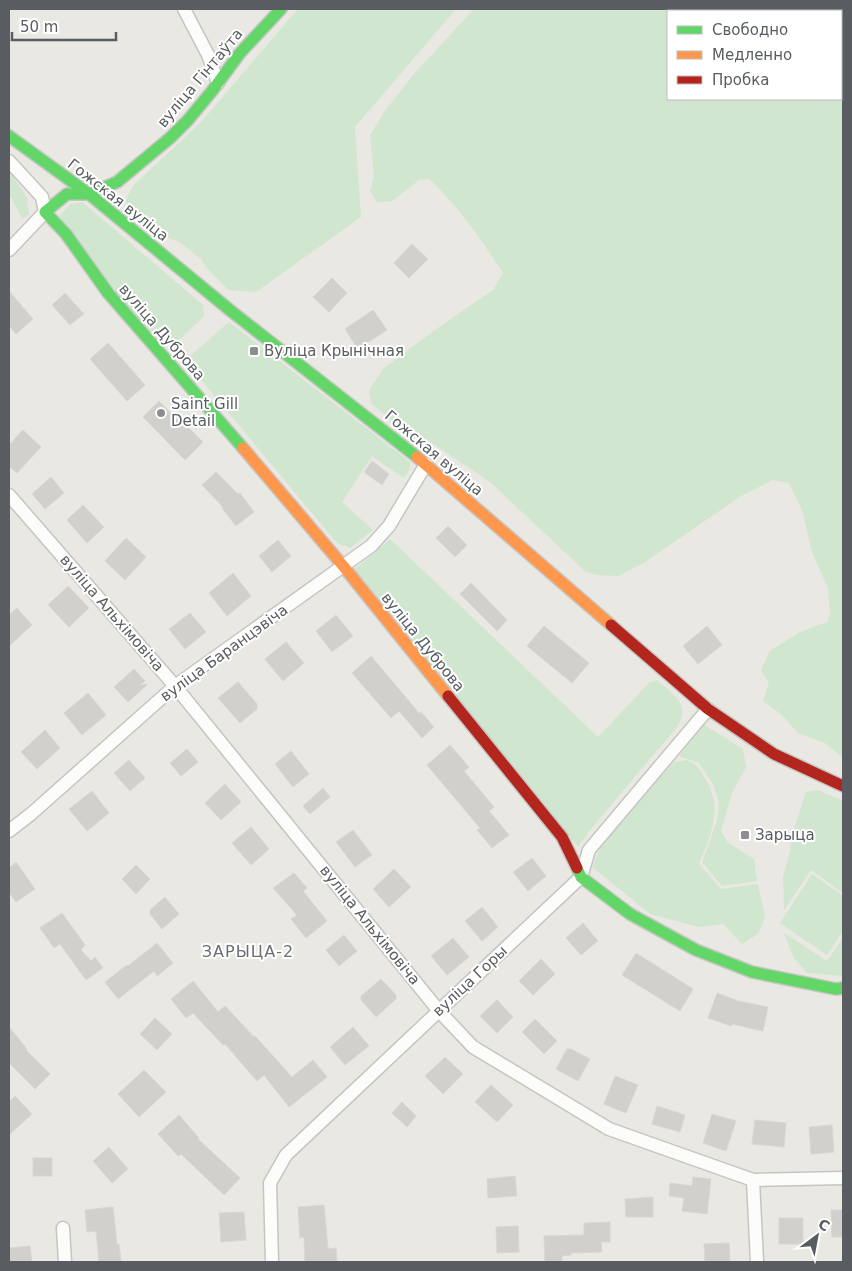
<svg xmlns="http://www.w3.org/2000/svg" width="852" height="1271" font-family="'DejaVu Sans',sans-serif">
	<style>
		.green { fill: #d0e6ce; fill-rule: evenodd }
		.building { fill: #d1d0cd; stroke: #d8d7d2 }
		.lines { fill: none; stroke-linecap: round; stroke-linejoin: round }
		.street-casing { stroke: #c5c5c4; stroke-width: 15 }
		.fast-casing { stroke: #c6c6c5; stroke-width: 14 }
		.slow-casing { stroke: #c6c6c5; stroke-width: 14 }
		.jam-casing { stroke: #c6c6c5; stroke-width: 14 }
		.street { stroke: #fcfcfb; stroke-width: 12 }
		.fast { stroke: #63d668; stroke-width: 11 }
		.slow { stroke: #ff974d; stroke-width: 11 }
		.jam { stroke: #b3261e; stroke-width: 11 }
		.poi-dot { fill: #8b8e8e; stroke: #fff; stroke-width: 2 }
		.labels { text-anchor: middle; stroke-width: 4; stroke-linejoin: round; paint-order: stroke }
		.street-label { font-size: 15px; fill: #595d61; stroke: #fff }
		.poi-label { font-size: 15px; fill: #595d61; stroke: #fff; text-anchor: start }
		.neighbourhood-label { font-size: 16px; letter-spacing: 1px; fill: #6a6f73; stroke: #fff }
	</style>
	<rect width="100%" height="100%" fill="#e9e8e3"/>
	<g class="green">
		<polygon points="298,9 456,9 355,127 361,217 256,292 228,290 206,267 201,259 179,242 154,232 125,201 134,185 202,121"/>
		<path d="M474 9H843V756H841L825 743 798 733 781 714 763 701 769 683 761 670 770 651 800 632 827 622 830 614 828 588 812 552 802 510 789 483 773 480 741 496 645 562 618 576 597 575 586 572 490 482 412 430 391 420 371 403 369 390 384 368 432 332 493 290 503 273C482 240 458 206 429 179L419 180 392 201 377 202 370 191 374 176 370 136 384 112 414 74ZM668 11H841V99H668Z"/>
		<polygon points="9,170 27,198 29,215 22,219 12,199 9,195"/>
		<polygon points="82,202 203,305 204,316 176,343 162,342 120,298 59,216 71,204"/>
		<polygon points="229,322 410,462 410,470 403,478 372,456 342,502 373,530 350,548 337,543 187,363 188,358"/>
		<path d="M390 539 598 737 650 682 657 680C674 695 691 704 677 727L590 830 578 847 554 816 354 570Z"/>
		<polygon points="704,725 743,749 746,767 732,793 721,831 728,843 754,859 757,881 722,886 702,862 717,821 719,803 713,784 699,763 679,756"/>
		<path d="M687 760C698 765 699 768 705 778 724 810 711 833 699 864L721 889 758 884 765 917 758 934 742 944 723 924 699 927 650 914 592 867 604 840 674 762Z"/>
		<polygon points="818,790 843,801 843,893 811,870 784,910 783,877 790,851 793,832 806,792"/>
		<polygon points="812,874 843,896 843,931 827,955 780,923"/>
		<polygon points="784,933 827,961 843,938 843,976 807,973 794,958"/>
	</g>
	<g class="building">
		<polygon points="412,244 428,259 409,278 394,263"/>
		<polygon points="332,278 347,293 329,312 313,297"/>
		<polygon points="9,291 33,319 16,334 9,326"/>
		<polygon points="65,293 84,314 70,325 52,305"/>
		<polygon points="373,310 387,330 358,349 345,329"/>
		<polygon points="108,343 145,385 127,401 90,359"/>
		<polygon points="159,401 186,429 188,427 203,442 185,460 143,417"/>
		<polygon points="23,430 41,447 17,473 9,466 9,445"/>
		<polygon points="372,461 389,474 382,485 364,472"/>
		<polygon points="216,472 238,494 240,493 254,512 236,526 222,508 223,507 202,485"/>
		<polygon points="51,477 64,493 45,509 32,494"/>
		<polygon points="83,505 104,527 87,543 67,520"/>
		<polygon points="448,526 467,545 455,557 436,538"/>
		<polygon points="126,538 146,557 125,580 105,561"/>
		<polygon points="278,540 291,556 272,572 259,556"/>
		<polygon points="233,573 251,596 227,616 209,593"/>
		<polygon points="471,583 507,620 497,631 460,594"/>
		<polygon points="68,586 89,608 69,627 48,605"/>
		<polygon points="17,608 32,625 9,646 9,615"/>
		<polygon points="190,613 206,632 185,649 169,629"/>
		<polygon points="336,615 353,636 333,651 332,650 332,652 316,631"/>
		<polygon points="544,626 589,663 572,683 527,646"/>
		<polygon points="707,626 722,645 698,664 683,646"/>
		<polygon points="286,642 304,663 283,681 265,659"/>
		<polygon points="371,656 419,713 421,712 434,727 422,738 399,711 391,718 352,673"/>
		<polygon points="134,669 145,681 140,685 148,684 128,702 114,687"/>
		<polygon points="238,682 257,704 257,709 240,723 218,698"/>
		<polygon points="88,693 106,715 82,735 64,713"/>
		<polygon points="45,730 60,748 37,769 21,752"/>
		<polygon points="450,745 469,767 464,771 494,807 489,811 509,835 492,848 477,830 480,828 427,765"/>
		<polygon points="187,749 198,762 181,776 170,763"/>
		<polygon points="291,751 309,774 293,787 275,764"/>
		<polygon points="129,760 145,778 130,791 114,773"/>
		<polygon points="225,784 241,802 221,820 205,803"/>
		<polygon points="323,788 330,797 310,814 303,806"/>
		<polygon points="92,791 109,813 87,831 69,809"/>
		<polygon points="251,827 269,849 251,865 232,843"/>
		<polygon points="353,830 372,855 355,867 336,842"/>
		<polygon points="532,858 546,876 528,891 513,872"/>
		<polygon points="16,862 35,889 16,902 9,892 9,868"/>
		<polygon points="136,865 150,879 136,894 122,879"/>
		<polygon points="394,869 411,887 389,907 373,889"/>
		<polygon points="294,873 307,888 303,891 327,921 306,938 291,919 297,915 273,888"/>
		<polygon points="165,897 179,914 162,929 150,914 150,910"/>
		<polygon points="482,907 498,927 482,941 465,921"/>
		<polygon points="62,913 85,945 81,950 91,961 95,957 103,968 86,980 60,944 54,948 40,928"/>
		<polygon points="583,923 598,941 581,955 566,938"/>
		<polygon points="344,935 357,951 339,966 326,950"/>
		<polygon points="453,938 469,957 447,975 431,956"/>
		<polygon points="157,943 173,963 157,976 154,971 118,999 105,982 127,965 128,966"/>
		<polygon points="636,953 693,989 680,1011 622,975"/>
		<polygon points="541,959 555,974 533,995 519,981"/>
		<polygon points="381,979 396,995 396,999 376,1017 361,1000 361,996"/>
		<polygon points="193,981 218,1012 225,1006 254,1037 255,1036 292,1077 313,1060 327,1077 289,1107 264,1075 257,1081 225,1044 223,1045 193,1013 186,1018 171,999"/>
		<polygon points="717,993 738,1001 768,1007 763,1031 732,1024 731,1026 708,1018"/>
		<polygon points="497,1000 513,1017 497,1033 480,1016"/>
		<polygon points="155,1018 172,1034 157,1050 140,1034"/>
		<polygon points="535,1019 557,1041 544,1054 522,1032"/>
		<polygon points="9,1027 27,1049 26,1050 50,1074 35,1089 9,1063"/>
		<polygon points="353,1027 369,1046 345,1065 330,1047"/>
		<polygon points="567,1049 571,1049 590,1059 578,1081 556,1069"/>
		<polygon points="445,1057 463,1074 443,1094 425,1076"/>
		<polygon points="144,1070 166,1092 139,1117 118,1094"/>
		<polygon points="615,1076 638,1085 626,1113 604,1104"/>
		<polygon points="491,1085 513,1105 497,1122 475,1102"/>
		<polygon points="15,1096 32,1114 9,1135 9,1102"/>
		<polygon points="402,1102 416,1116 407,1127 392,1113"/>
		<polygon points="657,1106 685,1115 680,1132 652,1124"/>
		<polygon points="712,1114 736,1121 726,1151 703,1143"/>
		<polygon points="179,1115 199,1138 198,1139 240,1178 224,1195 181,1154 178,1156 158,1134"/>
		<polygon points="755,1120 786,1123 784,1147 752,1144"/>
		<polygon points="832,1125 834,1152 811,1154 809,1127"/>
		<polygon points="109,1147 128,1169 112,1183 93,1161"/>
		<rect x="33" y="1158" width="19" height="18"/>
		<polygon points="515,1176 517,1196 488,1198 487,1179"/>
		<polygon points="693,1177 711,1179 707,1214 682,1211 684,1198 669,1196 670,1183 692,1186"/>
		<polygon points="653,1197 653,1217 626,1217 625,1199"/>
		<polygon points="324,1205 328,1249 336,1248 337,1262 305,1262 304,1237 300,1238 298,1207"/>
		<polygon points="113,1207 117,1244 119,1244 121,1262 99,1262 96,1231 87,1232 85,1210"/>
		<polygon points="831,1210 843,1210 843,1237 832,1237"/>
		<polygon points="244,1212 246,1240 221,1242 219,1213"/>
		<rect x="779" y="1218" width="24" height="26"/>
		<polygon points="610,1222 610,1242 601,1242 602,1252 571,1253 571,1255 562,1256 562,1262 545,1262 544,1236 584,1235 584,1223"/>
		<polygon points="518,1226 519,1252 497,1253 496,1227"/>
		<polygon points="729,1243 730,1262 705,1262 704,1244"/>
		<polygon points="30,1246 32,1262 9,1262 9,1248"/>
	</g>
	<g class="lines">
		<g class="street-casing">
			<g id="street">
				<polyline points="184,9 208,55 218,83"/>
				<polyline points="9,161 42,197 45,212 9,250"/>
				<polyline points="9,495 175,686 439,1011 473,1047 609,1129 753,1180 843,1178"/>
				<polyline points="9,831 31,814 175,686 371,546 389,526 426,464"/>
				<polyline points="753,1180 757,1262"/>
				<polyline points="63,1228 65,1262"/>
				<polyline points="272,1262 270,1183 286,1155 581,877 589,850 708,709"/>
			</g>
		</g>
		<g class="fast-casing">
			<g id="fast">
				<polyline points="9,136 89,194 231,311 417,457"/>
				<polyline points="243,448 108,293 66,234 45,212 67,194 89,194 117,182 170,138 188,120 212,91 240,53 281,9"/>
				<polyline points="577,868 581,877 630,914 696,950 752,972 836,989 843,988"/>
			</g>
		</g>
		<g class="slow-casing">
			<g id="slow">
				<polyline points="243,448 344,567 448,696"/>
				<polyline points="417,457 611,625"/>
			</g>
		</g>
		<g class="jam-casing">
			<g id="jam">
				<polyline points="611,625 708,709 774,754 843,786"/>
				<polyline points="448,696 562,837 577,868"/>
			</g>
		</g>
		<use href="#street" class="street"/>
		<use href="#fast" class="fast"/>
		<use href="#slow" class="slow"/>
		<use href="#jam" class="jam"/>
	</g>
	<g class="poi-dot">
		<rect x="249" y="346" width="10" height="10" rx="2.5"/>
		<circle cx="161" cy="413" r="5"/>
		<rect x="740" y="830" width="10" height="10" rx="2.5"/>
	</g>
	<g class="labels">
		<g class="street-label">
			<text transform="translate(200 78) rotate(-50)" y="5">вуліца Гінтаўта</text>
			<text transform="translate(118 200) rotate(38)" y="5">Гожская вуліца</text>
			<text transform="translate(162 332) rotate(49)" y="5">вуліца Дуброва</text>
			<text transform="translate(434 453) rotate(40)" y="5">Гожская вуліца</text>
			<text transform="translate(112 613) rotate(49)" y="5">вуліца Альхімовіча</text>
			<text transform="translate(423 642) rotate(51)" y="5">вуліца Дуброва</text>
			<text transform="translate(224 653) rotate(-36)" y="5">вуліца Баранцэвіча</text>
			<text transform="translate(370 925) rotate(51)" y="5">вуліца Альхімовіча</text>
			<text transform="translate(470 981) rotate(-43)" y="5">вуліца Горы</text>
		</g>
		<g class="poi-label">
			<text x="264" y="356">Вуліца Крынічная</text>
			<text x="171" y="409">Saint Gill<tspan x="171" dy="17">Detail</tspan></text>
			<text x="755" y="840">Зарыца</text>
		</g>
		<g class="neighbourhood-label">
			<text x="248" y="957">ЗАРЫЦА-2</text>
		</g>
	</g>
	<rect width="852" height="1271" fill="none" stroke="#595d61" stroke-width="20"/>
	<rect x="667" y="10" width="175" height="90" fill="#ffffff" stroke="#bdbec0"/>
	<rect x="677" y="26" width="25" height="8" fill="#63d668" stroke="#bdbec0"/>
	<text x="712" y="35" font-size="15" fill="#595d61">Свободно</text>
	<rect x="677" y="51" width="25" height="8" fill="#ff974d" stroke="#bdbec0"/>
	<text x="712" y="60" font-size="15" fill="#595d61">Медленно</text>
	<rect x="677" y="76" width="25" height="8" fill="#b3261e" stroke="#bdbec0"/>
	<text x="712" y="85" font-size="15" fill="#595d61">Пробка</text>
	<g transform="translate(817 1236) rotate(32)" stroke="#ffffff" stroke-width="4" paint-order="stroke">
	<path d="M0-4L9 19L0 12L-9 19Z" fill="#595d61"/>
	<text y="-8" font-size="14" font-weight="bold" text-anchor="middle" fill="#595d61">С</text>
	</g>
	<path d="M12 32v8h104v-8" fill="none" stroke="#595d61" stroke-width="2.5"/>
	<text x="20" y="32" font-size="15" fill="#595d61" stroke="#ffffff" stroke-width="4" paint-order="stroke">50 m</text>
</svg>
